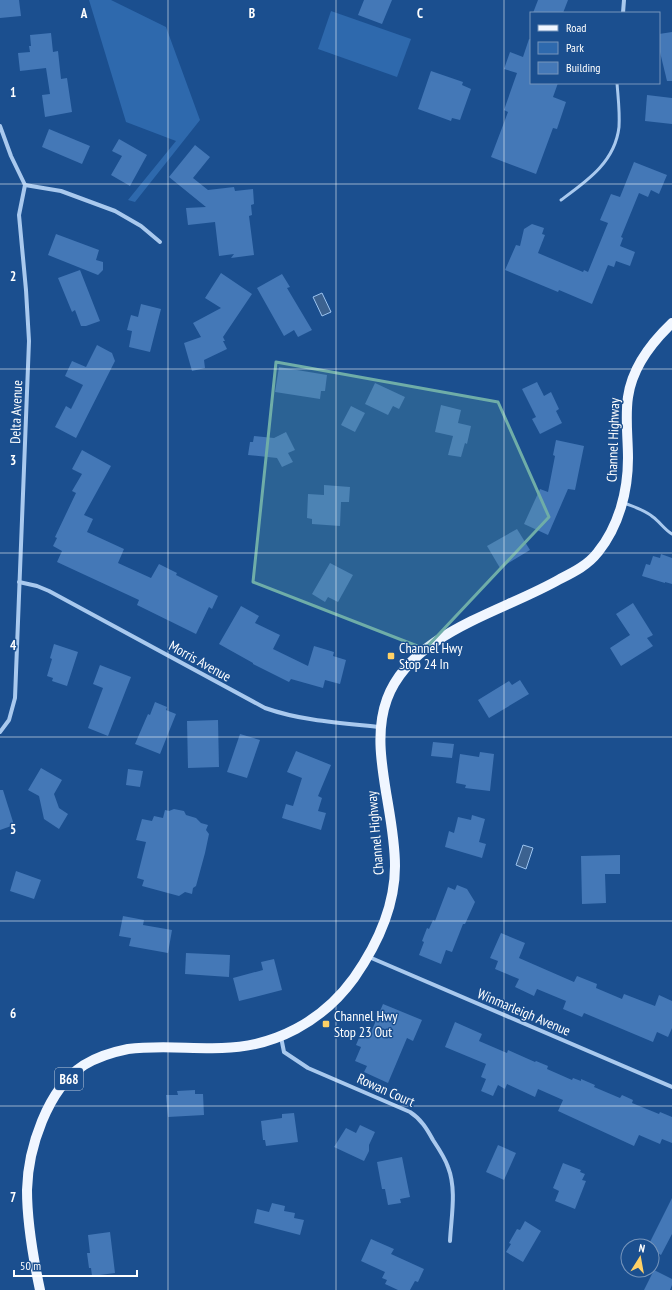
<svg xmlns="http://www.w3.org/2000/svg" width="672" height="1290" font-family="'PT Sans Narrow',sans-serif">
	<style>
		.green { fill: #2e69ad }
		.water { fill: #3c6290; stroke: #9cc4f0 }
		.building { fill: #4478b7 }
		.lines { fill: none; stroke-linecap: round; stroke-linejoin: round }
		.service { stroke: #a9c9ee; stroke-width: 3 }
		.minor { stroke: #a9c9ee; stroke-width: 4 }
		.primary { stroke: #f0f6ff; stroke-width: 10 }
		.marked { fill: #6fada8; fill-opacity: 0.2; stroke: #6fada8; stroke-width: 3; stroke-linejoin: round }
		.grid { fill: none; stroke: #fff; stroke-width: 1; stroke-opacity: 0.55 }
		.poi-dot { fill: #ffd166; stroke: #1b4f8f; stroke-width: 1.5 }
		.labels { text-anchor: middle; stroke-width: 3; stroke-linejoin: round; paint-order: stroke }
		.shield { fill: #1b4f8f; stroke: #bbcadd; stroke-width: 1 }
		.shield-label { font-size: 13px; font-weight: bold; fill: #fff }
		.street-label { font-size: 14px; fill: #fff; stroke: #1b4f8f }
		.poi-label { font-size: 14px; fill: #fff; stroke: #1b4f8f; text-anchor: start }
		.grid-label { font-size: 13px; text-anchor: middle; font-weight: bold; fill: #fff; stroke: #1b4f8f; stroke-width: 3; stroke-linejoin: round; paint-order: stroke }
	</style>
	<rect width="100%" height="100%" fill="#1b4f8f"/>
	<g class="green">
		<polygon points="89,0 111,0 166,27 200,120 135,202 128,200 176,141 126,122"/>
		<polygon points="331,11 411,39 397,77 318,49"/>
	</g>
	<g class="water">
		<polygon points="322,293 331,312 322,316 313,297"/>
		<polygon points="523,845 533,848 526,869 516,865"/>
	</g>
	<g class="building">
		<polygon points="0,0 19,0 21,16 0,18"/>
		<polygon points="364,0 392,0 382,24 358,15"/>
		<polygon points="538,0 568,0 563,13 533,13"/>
		<polygon points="672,32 672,81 667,81 659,48 659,34"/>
		<polygon points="51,33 53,52 58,51 61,79 67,78 72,112 45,117 42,95 50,94 46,68 20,71 18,53 30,52 29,46 31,46 30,35"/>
		<polygon points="529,39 531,40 531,83 558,83 553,97 566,102 557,129 553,128 536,174 491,157 508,112 504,110 517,73 504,69 510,52 523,57"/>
		<polygon points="431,71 463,82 462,85 471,89 460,120 452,118 451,121 418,109"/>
		<polygon points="647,95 672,98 672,124 645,121"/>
		<polygon points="49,129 90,146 82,164 42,147"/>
		<polygon points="119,139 147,155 130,186 111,175 122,156 112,151"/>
		<polygon points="195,145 210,157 193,178 208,190 234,187 235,191 253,189 254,204 251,205 252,215 249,216 254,255 231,258 234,254 219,256 215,222 188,225 186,208 206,207 169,177"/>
		<polygon points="634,162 667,175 659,194 651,190 648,197 639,193 621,237 623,238 620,246 635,252 630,266 616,261 614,267 608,265 592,304 559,290 558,292 505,270 516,245 520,246 524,229 532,224 544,228 542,234 545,235 538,253 583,272 584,270 588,272 608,223 600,220 611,194 620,197"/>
		<polygon points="56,234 99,250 96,260 103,262 103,270 98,275 48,255"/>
		<polygon points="80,270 100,321 86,326 81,326 75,310 72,312 58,278"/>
		<polygon points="221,273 252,294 223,337 225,341 223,341 227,349 204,360 205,368 192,371 184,343 201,337 193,323 221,308 205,298"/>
		<polygon points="282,274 290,287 287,288 312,330 298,337 294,330 284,336 257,288"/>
		<polygon points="141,304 161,309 150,352 129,347 132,331 127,330 131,315 138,317"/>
		<polygon points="97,345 112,353 115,361 76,438 55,427 66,406 71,409 83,385 65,376 72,361 86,367"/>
		<polygon points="279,367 327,375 325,391 321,391 320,399 275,392"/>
		<polygon points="537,382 544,396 551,392 559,409 556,411 562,423 540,434 532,419 536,417 522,389"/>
		<polygon points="375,383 405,397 399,409 393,406 388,415 365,404"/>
		<polygon points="441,405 461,410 458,423 471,426 467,444 465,443 461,457 448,455 453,436 435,432"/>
		<polygon points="351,406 365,413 355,432 341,425"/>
		<polygon points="286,432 295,450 288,453 293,462 282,467 277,458 248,455 250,442 253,442 254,436 274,438"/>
		<polygon points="556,440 584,446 575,490 568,489 548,535 524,524 540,489 548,492 555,456 553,455"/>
		<polygon points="82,450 111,466 84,515 93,519 87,532 124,549 118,563 151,578 159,564 177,573 176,575 218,596 212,609 209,607 196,634 137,605 139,600 57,562 62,551 53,546 57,538 55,537 76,493 72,491 82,474 72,469"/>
		<polygon points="324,485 350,487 349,502 341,502 340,526 312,524 312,519 307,518 308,494 324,495"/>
		<polygon points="517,529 530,550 500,568 487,546"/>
		<polygon points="661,554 672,558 672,584 665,582 665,583 642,576 646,564 650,565 653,556 660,558"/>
		<polygon points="330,563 353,575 338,602 328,597 325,602 312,594"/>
		<polygon points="633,603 653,635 647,638 653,646 621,666 610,648 630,635 616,614"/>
		<polygon points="241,606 259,616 255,623 280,635 273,649 308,666 314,646 334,652 333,656 346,660 340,684 325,680 323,688 291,679 289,682 253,664 253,663 219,644"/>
		<polygon points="54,644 78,652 67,686 52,681 53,678 47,676 52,659 50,658"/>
		<polygon points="100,665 131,677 108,736 88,728 103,688 93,684"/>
		<polygon points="520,680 529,694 489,718 478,700 509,681 512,685"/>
		<polygon points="155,702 167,707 166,710 176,714 160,754 135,744 148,714 150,715"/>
		<polygon points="218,720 219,767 188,768 187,721"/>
		<polygon points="240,734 260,740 247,778 227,772"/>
		<polygon points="433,742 454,744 452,758 431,756"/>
		<polygon points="296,751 331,765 318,796 322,798 318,811 326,813 321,830 282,818 286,804 293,806 302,778 287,772"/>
		<polygon points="480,752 494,754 490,791 465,788 466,785 456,783 460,754 479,757"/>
		<polygon points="41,768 62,780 54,794 59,808 68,814 59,829 44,819 39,796 28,790"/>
		<polygon points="128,769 143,771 140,787 126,785"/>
		<polygon points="0,790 3,790 14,825 0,830"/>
		<polygon points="174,809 184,811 186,815 196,818 201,823 208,825 206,830 209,834 205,853 196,886 193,888 192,894 185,892 179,896 142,886 144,880 137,878 146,842 136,840 142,819 152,821 154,816 163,818 165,810 169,811"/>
		<polygon points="472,815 485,819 479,842 486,844 482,858 445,847 449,831 454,833 458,817 471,820"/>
		<polygon points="620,855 620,874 605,874 606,903 582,904 581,856"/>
		<polygon points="16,871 41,880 34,899 10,891"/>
		<polygon points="457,885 467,889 475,902 465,924 463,924 452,952 446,950 441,964 419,955 424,942 422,941 427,928 429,929 433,920 435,921 448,887 455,890"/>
		<polygon points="123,916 144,920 143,925 172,930 168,953 129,946 131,938 119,936"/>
		<polygon points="501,933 525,943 519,958 574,982 577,976 597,984 596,988 622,999 624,994 655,1006 659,995 672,1001 672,1028 668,1037 657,1032 653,1042 584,1013 582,1017 563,1009 566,1001 537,989 534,996 515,987 519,979 495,969 498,961 490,958"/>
		<polygon points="186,953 230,955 229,977 185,974"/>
		<polygon points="274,959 282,990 239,1001 233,978 263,970 261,962"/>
		<polygon points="383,1004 422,1020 413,1041 407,1038 388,1083 364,1072 367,1066 355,1061 361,1047 356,1045 361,1033 369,1037"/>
		<polygon points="455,1022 482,1034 479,1041 507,1053 508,1050 535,1062 536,1061 548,1066 547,1069 572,1080 573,1078 581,1081 581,1079 595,1085 594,1087 620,1098 622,1095 633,1100 632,1103 659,1114 660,1112 672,1117 672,1143 662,1139 660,1144 639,1135 634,1146 558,1111 563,1100 538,1089 535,1097 507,1084 505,1089 498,1085 493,1096 481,1091 486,1079 481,1077 486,1064 445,1047"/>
		<polygon points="195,1090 195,1094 203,1094 204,1115 168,1117 166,1095 178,1095 177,1091"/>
		<polygon points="294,1113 298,1142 266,1146 265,1140 263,1140 261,1121 282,1118 282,1114"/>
		<polygon points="360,1125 375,1132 369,1145 369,1151 364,1161 334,1147 346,1128 356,1133"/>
		<polygon points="498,1145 516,1153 504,1180 486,1172"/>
		<polygon points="402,1157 410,1197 400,1199 401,1203 388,1205 385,1189 382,1189 377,1162"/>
		<polygon points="563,1163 581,1170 580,1172 585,1174 582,1180 586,1181 575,1209 555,1201 559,1191 553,1188"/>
		<polygon points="672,1198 672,1234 661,1255 652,1250 652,1246 648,1246"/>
		<polygon points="272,1203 285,1206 284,1211 295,1213 294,1218 304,1220 300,1235 254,1223 257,1209 269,1212"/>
		<polygon points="525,1221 541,1231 523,1262 506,1252 511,1244 509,1243 517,1229 520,1230"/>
		<polygon points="110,1232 115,1273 92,1276 91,1268 89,1268 87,1253 90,1253 88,1235"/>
		<polygon points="371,1239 394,1249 391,1254 424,1269 418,1282 415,1281 410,1290 398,1290 385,1284 387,1280 382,1278 385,1272 361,1261"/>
		<polygon points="654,1270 672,1279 672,1285 670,1290 644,1290"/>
	</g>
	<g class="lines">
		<g class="service">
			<path d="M561 200C587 181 615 162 619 127 620 112 618 97 617 83"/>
			<path d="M624 503C634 507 645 510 653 517 660 522 664 529 672 534"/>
		</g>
		<g class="minor">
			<polyline points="623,13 624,0"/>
			<polyline points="0,126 11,156 25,185 19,215 26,290 29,341 15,698 9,720 0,732"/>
			<polyline points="25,185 61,191 115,211 141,226 160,242"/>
			<path d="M19 582 37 586 49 591 265 708C302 721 341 723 380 727"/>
			<polyline points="369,957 672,1087"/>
			<path d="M281 1037 284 1052 308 1068 410 1112C421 1119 427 1129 433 1140 439 1149 445 1158 448 1167 457 1190 451 1218 450 1241"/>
		</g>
		<path class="primary" d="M40 1290C33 1257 27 1224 27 1190 28 1149 47 1089 84 1065 97 1057 113 1052 128 1049 159 1045 191 1049 222 1048 275 1047 323 1021 354 978 377 945 395 906 395 866 395 841 390 816 386 792 381 761 376 729 387 699 412 632 503 612 560 579 574 572 588 565 598 552 619 526 628 491 628 458 628 438 625 417 628 397 632 368 651 343 672 323"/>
	</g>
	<path class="marked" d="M276 362 498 402 549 517 425 649 253 582Z"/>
	<path class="grid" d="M168 0V1290M336 0V1290M504 0V1290M0 184H672M0 369H672M0 553H672M0 737H672M0 921H672M0 1106H672"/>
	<g class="poi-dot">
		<rect x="387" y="652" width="8" height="8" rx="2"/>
		<rect x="322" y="1020" width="8" height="8" rx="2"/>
	</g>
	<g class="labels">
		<rect class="shield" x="55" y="1068" width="28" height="22" rx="3"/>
		<g class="shield-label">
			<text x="69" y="1084">B68</text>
		</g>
		<g class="street-label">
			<text transform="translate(16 412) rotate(-88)" y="5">Delta Avenue</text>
			<text transform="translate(613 440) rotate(-88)" y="5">Channel Highway</text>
			<text transform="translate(200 661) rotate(29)" y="5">Morris Avenue</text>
			<text transform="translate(375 833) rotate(-95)" y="5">Channel Highway</text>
			<text transform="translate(524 1012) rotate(23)" y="5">Winmarleigh Avenue</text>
			<text transform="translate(386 1090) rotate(24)" y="5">Rowan Court</text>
		</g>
		<g class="poi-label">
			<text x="399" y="653">Channel Hwy<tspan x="399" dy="16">Stop 24 In</tspan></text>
			<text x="334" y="1021">Channel Hwy<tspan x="334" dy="16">Stop 23 Out</tspan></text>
		</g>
	</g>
	<g class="grid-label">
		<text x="84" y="18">A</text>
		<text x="252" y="18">B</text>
		<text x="420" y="18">C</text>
		<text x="13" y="97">1</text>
		<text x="13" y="281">2</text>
		<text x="13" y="465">3</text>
		<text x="13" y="650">4</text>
		<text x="13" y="834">5</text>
		<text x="13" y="1018">6</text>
		<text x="13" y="1202">7</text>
	</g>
	<rect x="530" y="12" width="130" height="72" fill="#1b4f8f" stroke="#7695bc"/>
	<rect x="538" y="25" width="20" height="6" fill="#f0f6ff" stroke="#7695bc"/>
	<text x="566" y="32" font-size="12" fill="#ffffff">Road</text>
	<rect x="538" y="42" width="20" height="12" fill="#2e69ad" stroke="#7695bc"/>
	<text x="566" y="52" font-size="12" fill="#ffffff">Park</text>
	<rect x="538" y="62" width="20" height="12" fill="#4478b7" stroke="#7695bc"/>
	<text x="566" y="72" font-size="12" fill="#ffffff">Building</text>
	<g transform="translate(640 1258) rotate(11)"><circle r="19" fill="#1b4f8f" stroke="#7695bc"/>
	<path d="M0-3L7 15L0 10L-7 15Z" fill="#ffd166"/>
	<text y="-6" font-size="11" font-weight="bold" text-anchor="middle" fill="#ffffff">N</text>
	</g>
	<path d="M14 1270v6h123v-6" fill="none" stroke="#ffffff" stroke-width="2"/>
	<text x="20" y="1270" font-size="12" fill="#ffffff" stroke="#1b4f8f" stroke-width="3" paint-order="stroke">50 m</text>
</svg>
